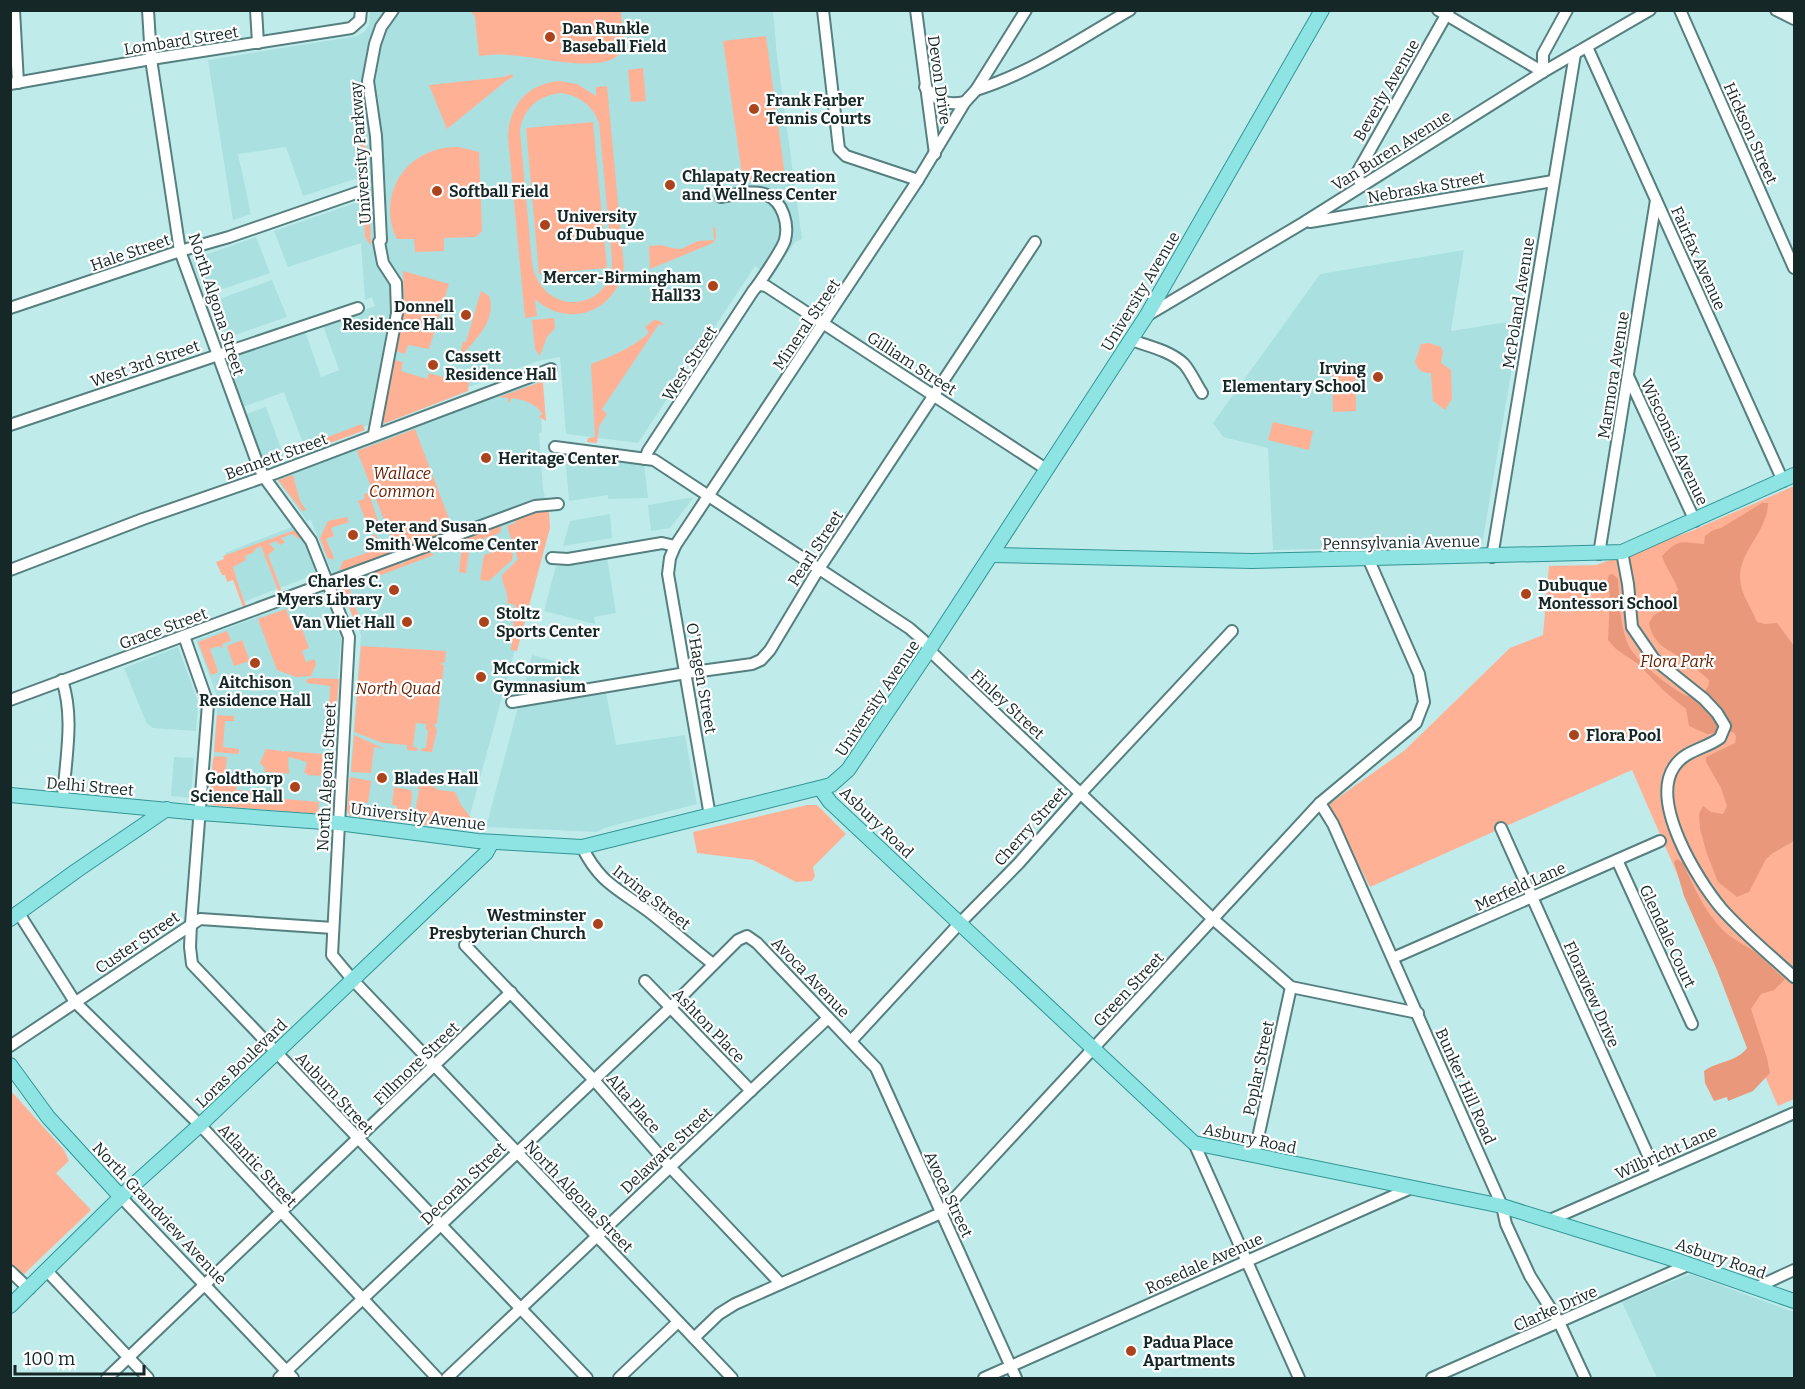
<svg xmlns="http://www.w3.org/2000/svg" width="1805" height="1389" font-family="Bitter,serif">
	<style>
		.built { fill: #abe0e0 }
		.green { fill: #ffb196; fill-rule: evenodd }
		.forest { fill: #e9987c }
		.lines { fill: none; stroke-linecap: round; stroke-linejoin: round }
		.minor-casing { stroke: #567f7f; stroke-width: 14 }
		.major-casing { stroke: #339595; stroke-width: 16 }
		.minor { stroke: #fff; stroke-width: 10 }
		.major { stroke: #8ee3e3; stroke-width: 14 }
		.poi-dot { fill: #ab441d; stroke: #fff; stroke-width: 2 }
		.labels { text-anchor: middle; stroke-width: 4.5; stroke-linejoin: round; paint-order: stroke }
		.poi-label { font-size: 16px; font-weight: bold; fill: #162727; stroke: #fff; text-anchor: start }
		.street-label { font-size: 16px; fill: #162727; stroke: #fff }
		.park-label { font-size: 16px; font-style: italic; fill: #682103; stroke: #fff }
	</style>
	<rect width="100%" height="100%" fill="#bfeceb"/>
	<g class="built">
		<polygon points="370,11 773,11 777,55 802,239 795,242 772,277 755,266 638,443 566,434 560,357 538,361 305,449 284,392 243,407 226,359 305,331 321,377 339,370 323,325 375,306 372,297 365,300 361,243 288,267 274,231 358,202 358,178 303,196 286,147 238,154 251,214 233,220 208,60 357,36 364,32 369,25"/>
		<polygon points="256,237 270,273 205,295 191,260"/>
		<polygon points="1464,250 1451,331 1520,320 1482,545 1273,550 1268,448 1223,437 1213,423 1320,274"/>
		<polygon points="272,280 287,317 223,339 208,303"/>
		<polygon points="539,377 542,432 539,433 543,488 547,507 547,532 467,826 347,813 361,635 348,600 330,568 311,520 307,521 275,477"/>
		<polygon points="266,407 284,457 264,464 246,414"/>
		<polygon points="565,455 644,464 648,498 608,499 608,495 569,501"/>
		<polygon points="694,497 670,528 651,531 648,505"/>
		<polygon points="610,514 612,538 563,546 570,521"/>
		<polygon points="294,526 305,541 316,574 243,602 225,553"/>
		<polygon points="607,557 616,613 594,617 595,624 544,611 556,566"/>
		<polygon points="324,592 341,638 328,810 210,799 218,699 196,640"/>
		<polygon points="178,647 198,702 196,731 153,728 146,722 124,668"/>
		<polygon points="532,655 577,667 574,678 524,687"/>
		<polygon points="606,692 616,745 685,735 697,804 604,828 597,832 486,827 518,707"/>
		<polygon points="174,757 194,758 191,798 171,796"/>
		<polygon points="1690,1274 1794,1312 1794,1378 1657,1378 1622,1302"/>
	</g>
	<g class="green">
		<path d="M471 11H621C621 23 628 41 621 52 605 76 532 55 507 55 498 54 488 55 479 56L475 17Z"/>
		<polygon points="766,36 785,176 743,182 723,41"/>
		<polygon points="643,68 646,101 631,102 628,70"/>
		<polygon points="512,74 513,77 506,81 447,129 429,85 504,77"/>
		<polygon points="357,81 365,139 371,242 370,245 365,237 360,134 354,82"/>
		<path d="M559 81 577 84 596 96V87L607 86 624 267C617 311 569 330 535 299L537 316 525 318 508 137C509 106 527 84 559 81ZM562 93C580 96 593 106 599 123L612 260C614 311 542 320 532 263L520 131C523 108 539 95 562 93Z"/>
		<polygon points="593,122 607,268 539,274 526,128"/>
		<path d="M459 147 479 152 482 231 476 237 444 238V251L415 252 414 239H397C392 230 390 219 390 208 392 170 423 146 459 147Z"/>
		<polygon points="715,227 716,238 713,243 650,269 649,246 661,245 672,248 681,249 698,241 714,240 713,228"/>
		<polygon points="403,271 449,284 429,349 408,345 405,354 396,351 404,307"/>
		<path d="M481 291 489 296C497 319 477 338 463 354L461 349 463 342H466Z"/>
		<polygon points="554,318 555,328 547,337 540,356 535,349 532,320"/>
		<path d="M654 320 660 321 665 326 659 324 602 409 607 414 599 426 597 443 587 442 588 438 595 437 591 364C612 356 632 348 649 333L645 327Z"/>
		<path d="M1429 343 1441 347 1443 352 1441 363 1451 370 1452 399 1445 410 1433 401 1431 373C1422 373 1419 371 1415 362L1421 344Z"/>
		<polygon points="394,360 403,362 401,371 427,379 429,373 460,382 462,377 469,379 468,391 383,424"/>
		<polygon points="1332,374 1356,374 1356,411 1333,412"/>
		<path d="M541 382 543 383 546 421 539 417 542 414C537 403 523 400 512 398L508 404V398L499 397Z"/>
		<polygon points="1273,422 1313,431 1309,450 1268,440"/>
		<polygon points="362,424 365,430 317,448 318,435 320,440"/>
		<polygon points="415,429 454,532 427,541 423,538 417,546 397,553 357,451"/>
		<polygon points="293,475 300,501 306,510 302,511 278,480"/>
		<polygon points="1794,486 1794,1099 1778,1106 1632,770 1370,887 1328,805 1405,750 1510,648 1543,635 1549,566 1596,565 1689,532"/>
		<polygon points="369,493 379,524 372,527 372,525 368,526 358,501 364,499 364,494"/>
		<path d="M536 511 549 512 550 528 517 651 511 650 515 605 507 603C509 590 502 587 502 575L518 559 507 526 517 522 508 520Z"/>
		<polygon points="347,517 349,522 331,528 334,536 326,539 334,558 333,560 327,557 320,538 328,521"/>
		<polygon points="502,523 500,533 470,544 466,573 459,572 463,537"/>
		<path d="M295 530 300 538 299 539 292 534 281 538 285 542 280 545 276 541 269 544 275 549 268 555 282 592 279 593 261 546 255 549 254 552 245 556 246 560 233 567C237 581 241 593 246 606L243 607 233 580 227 582 225 575H222L216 562 224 559 223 556Z"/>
		<path d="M375 534 380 542 392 548C382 564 357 568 339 570L343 561 375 550 372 535Z"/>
		<polygon points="510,546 513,555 512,560 489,581 480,580 484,555"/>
		<polygon points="430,552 434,555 349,587 354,605 362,622 356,625 342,589 344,588 342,582 361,575 367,578 372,576 378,569 401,561 401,565 407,560"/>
		<polygon points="286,609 292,624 299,621 309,648 302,651 306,662 314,659 316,664 311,676 296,677 277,670 258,619"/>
		<polygon points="227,631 231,641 222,644 223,647 221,648 219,646 210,649 218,671 217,673 211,675 198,642"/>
		<polygon points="242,640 250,661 234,666 227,646"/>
		<polygon points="361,646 446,651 445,662 441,663 442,665 444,665 437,723 434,725 437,730 432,752 421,751 422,748 426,748 428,730 426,729 426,724 416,723 413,747 418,748 417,751 407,750 407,745 383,743 354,732"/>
		<polygon points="311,678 339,679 336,715 329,721 330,686 307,683 306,680"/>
		<polygon points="217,715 234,716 234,721 225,721 223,747 239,749 239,754 214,752"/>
		<polygon points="354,735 385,749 374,747 371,773 351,772"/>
		<polygon points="266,749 282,751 282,753 284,751 324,754 322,760 325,762 321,776 307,775 307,773 304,773 307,762 289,757 288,758 289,774 283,773 283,771 282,773 265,772 264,767 260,763"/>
		<polygon points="215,756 227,757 225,780 236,781 236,790 262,792 262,797 319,802 318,814 209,805 213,758"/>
		<polygon points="350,777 371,781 368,803 360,802 360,811 396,815 397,806 392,805 394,787 411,790 412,795 409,823 350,816 347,810"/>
		<polygon points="421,784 430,785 439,790 455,792 461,805 472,819 469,829 413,824 419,790 425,790 417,789"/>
		<polygon points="807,805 817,805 846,834 813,867 815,876 812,881 796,882 753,860 697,853 693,832"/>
		<polygon points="11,1091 64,1150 69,1161 56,1173 91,1210 23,1275 11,1263"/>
	</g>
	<g class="forest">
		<path d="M1762 503H1768C1768 531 1739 551 1740 578 1741 596 1751 606 1757 622L1765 624 1777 623 1794 646V841L1773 853 1766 859 1749 892 1737 897 1718 882 1707 854 1700 829 1699 814 1703 806 1711 812 1723 814 1727 806 1721 788 1706 762V757L1735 743 1736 736 1733 732 1707 734 1689 726 1686 709 1665 692 1638 664 1616 649 1608 640 1610 596 1607 583 1609 575 1613 574 1618 579C1620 601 1619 627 1630 648 1638 662 1668 686 1683 694 1694 701 1709 694 1709 680 1702 674 1695 667 1687 662 1670 650 1653 646 1649 623L1653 616 1665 608 1678 590C1674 577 1666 569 1662 556 1679 538 1681 542 1704 544L1705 536 1713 530 1721 528Z"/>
		<path d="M1677 859 1683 863C1693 886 1705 912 1723 930 1732 939 1743 944 1754 951 1765 959 1774 971 1785 979L1774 990 1761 994 1751 1009 1767 1058 1770 1073 1753 1091 1728 1101 1727 1097 1714 1101 1705 1083 1704 1071C1718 1061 1737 1062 1747 1048L1717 970 1684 896 1674 862Z"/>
	</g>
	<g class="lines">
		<g class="minor-casing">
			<g id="minor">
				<polyline points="14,10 18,83"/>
				<polyline points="148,10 151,59 180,251 258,465 264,477 311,541 349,637 332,955 352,979 732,1378"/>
				<polyline points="256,10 258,43"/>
				<polyline points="823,10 839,149 846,156 918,180"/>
				<polyline points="916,10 935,154"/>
				<polyline points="1438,10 1543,72"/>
				<polyline points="1680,10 1794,268"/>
				<polyline points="1776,10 1794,19"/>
				<polyline points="1587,47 1783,481"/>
				<polyline points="1543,72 1543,54 1567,10"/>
				<polyline points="10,84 151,59 345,29 351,28 360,20 361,10"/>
				<path d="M925 87C937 101 946 106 965 102"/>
				<path d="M976 90C1031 73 1080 39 1130 10"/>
				<polyline points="1361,186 1357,173 1449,10"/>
				<polyline points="1310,222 1553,181"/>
				<polyline points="760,285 766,286 1046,469"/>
				<polyline points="10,308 180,251 229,237 362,191"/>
				<polyline points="1148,315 1303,223 1543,72 1650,10"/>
				<path d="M1131 340C1148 346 1171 351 1184 364 1191 372 1196 384 1202 393"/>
				<polyline points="1628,376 1695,521"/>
				<polyline points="10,425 358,308"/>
				<polyline points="374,434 397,313 396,283 383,263 379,242 381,240 376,136 368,81 375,44 381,27 393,10"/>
				<polyline points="555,447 654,460 909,628 923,640 929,650 1213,919 1291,987 1418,1013"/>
				<path d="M645 459 648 451 753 291C759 284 783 248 785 240 789 224 783 202 767 195 754 189 734 195 721 197"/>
				<polyline points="675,546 670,558 668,574 710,816"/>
				<path d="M1622 552 1628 584 1632 627 1654 659 1704 699 1717 713 1725 726 1720 738C1705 749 1685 750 1674 767 1650 803 1697 879 1721 908 1743 933 1770 955 1794 977"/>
				<polyline points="1599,554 1656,200"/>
				<polyline points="1492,557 1575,54"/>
				<polyline points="552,558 568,559 662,543 675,546 918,180 965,102 976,90 1026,10"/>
				<polyline points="10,570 143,519 273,474 551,369"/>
				<polyline points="184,636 208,704 191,924 190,947 192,964 587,1378"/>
				<path d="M62 680C75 719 65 760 63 800"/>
				<polyline points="10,700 535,506 558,504"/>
				<polyline points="512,702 686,673 752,664 761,660 770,650 815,575 1035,242"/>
				<polyline points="1320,803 1333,824 1502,1206 1506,1224 1530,1276 1559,1322 1585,1378"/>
				<polyline points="1501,828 1656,1173"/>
				<path d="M582 847C600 883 617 888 648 911 670 928 691 947 713 964"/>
				<polyline points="1617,860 1692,1024"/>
				<polyline points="18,912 75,1002 200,1125 437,1378"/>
				<polyline points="465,945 594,1080 670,1167 780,1283"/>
				<polyline points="1393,958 1660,841"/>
				<polyline points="645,981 751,1091"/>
				<polyline points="851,1041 960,923 1019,863 1081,793 1232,631"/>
				<polyline points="10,1046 200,919 333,928"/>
				<polyline points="1194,1143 1299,1378"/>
				<polyline points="1254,1156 1291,987"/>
				<polyline points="121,1197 293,1378"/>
				<polyline points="1550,1220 1794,1113"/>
				<polyline points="10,1271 29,1289"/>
				<polyline points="47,1271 148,1378"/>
				<polyline points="1757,1287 1794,1270"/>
				<polyline points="694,1338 719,1314 735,1304 941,1213 1320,803 1416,723 1424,702 1419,674 1368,558"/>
				<polyline points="107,1378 511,992"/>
				<polyline points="279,1378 670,1008 738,940 747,936 757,943 876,1068 1016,1378"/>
				<polyline points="447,1378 828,1018"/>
				<polyline points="619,1378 678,1322"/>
				<polyline points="984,1378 1409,1189"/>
				<polyline points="1432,1378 1690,1264"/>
			</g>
		</g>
		<g class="major-casing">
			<g id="major">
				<polyline points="991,555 1252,561 1622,552 1794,475"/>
				<polyline points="820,788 830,802 1194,1143 1502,1206 1679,1261 1794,1301"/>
				<polyline points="10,795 200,813 338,823 478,841 582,847 831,785 848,770 929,650 1147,315 1322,10"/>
				<polyline points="10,919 76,871 167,809"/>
				<polyline points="10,1065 48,1117 121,1197"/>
				<polyline points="10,1306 130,1188 200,1125 486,853 492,842"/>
			</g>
		</g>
		<use href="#minor" class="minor"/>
		<use href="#major" class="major"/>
	</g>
	<g class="poi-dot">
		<circle cx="550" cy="37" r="6"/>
		<circle cx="754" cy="109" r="6"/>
		<circle cx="670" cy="185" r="6"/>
		<circle cx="437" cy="191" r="6"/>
		<circle cx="545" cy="225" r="6"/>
		<circle cx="713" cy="286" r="6"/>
		<circle cx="466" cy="315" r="6"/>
		<circle cx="433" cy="365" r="6"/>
		<circle cx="1378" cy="377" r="6"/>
		<circle cx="486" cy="458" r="6"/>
		<circle cx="353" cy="535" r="6"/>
		<circle cx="394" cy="590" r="6"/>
		<circle cx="1526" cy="594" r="6"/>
		<circle cx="407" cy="622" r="6"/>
		<circle cx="484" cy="622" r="6"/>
		<circle cx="255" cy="663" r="6"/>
		<circle cx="481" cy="677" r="6"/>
		<circle cx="1574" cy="735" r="6"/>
		<circle cx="382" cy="778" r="6"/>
		<circle cx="295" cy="787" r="6"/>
		<circle cx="598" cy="924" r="6"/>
		<circle cx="1131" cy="1351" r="6"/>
	</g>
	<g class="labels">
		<g class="poi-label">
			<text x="562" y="34">Dan Runkle<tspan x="562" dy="18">Baseball Field</tspan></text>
			<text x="766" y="106">Frank Farber<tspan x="766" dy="18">Tennis Courts</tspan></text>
			<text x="682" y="182">Chlapaty Recreation<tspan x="682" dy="18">and Wellness Center</tspan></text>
			<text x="449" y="197">Softball Field</text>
			<text x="557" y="222">University<tspan x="557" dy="18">of Dubuque</tspan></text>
			<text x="701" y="283" text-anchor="end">Mercer-Birmingham<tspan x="701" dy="18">Hall33</tspan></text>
			<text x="454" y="312" text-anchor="end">Donnell<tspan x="454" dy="18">Residence Hall</tspan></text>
			<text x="445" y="362">Cassett<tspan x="445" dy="18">Residence Hall</tspan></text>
			<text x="1366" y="374" text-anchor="end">Irving<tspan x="1366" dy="18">Elementary School</tspan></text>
			<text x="498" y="464">Heritage Center</text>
			<text x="365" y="532">Peter and Susan<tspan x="365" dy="18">Smith Welcome Center</tspan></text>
			<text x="382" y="587" text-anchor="end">Charles C.<tspan x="382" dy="18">Myers Library</tspan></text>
			<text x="1538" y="591">Dubuque<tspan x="1538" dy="18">Montessori School</tspan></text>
			<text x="496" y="619">Stoltz<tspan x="496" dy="18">Sports Center</tspan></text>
			<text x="395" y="628" text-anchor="end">Van Vliet Hall</text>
			<text x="493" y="674">McCormick<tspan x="493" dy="18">Gymnasium</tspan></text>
			<text x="255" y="688" text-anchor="middle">Aitchison<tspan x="255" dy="18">Residence Hall</tspan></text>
			<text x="1586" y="741">Flora Pool</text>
			<text x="283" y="784" text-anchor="end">Goldthorp<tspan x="283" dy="18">Science Hall</tspan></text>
			<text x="394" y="784">Blades Hall</text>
			<text x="586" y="921" text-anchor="end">Westminster<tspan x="586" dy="18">Presbyterian Church</tspan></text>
			<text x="1143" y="1348">Padua Place<tspan x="1143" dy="18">Apartments</tspan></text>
		</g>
		<g class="street-label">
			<text transform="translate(181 40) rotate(-9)" y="6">Lombard Street</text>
			<text transform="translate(940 80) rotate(82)" y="6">Devon Drive</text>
			<text transform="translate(1386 90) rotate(-60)" y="6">Beverly Avenue</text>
			<text transform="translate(1751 133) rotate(66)" y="6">Hickson Street</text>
			<text transform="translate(1391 150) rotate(-32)" y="6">Van Buren Avenue</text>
			<text transform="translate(360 153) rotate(-94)" y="6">University Parkway</text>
			<text transform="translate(1426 187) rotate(-10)" y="6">Nebraska Street</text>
			<text transform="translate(130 252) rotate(-19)" y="6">Hale Street</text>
			<text transform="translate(1699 258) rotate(66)" y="6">Fairfax Avenue</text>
			<text transform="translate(1140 291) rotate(-59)" y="6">University Avenue</text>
			<text transform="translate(1518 303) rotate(-81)" y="6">McPoland Avenue</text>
			<text transform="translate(217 304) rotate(72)" y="6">North Algona Street</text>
			<text transform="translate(806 324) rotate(-56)" y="6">Mineral Street</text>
			<text transform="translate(145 363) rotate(-19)" y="6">West 3rd Street</text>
			<text transform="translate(689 363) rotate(-57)" y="6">West Street</text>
			<text transform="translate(912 363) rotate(33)" y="6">Gilliam Street</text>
			<text transform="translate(1613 375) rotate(-81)" y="6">Marmora Avenue</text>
			<text transform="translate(1675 442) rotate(65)" y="6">Wisconsin Avenue</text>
			<text transform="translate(276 456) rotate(-20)" y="6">Bennett Street</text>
			<text transform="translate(1401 542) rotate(-1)" y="6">Pennsylvania Avenue</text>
			<text transform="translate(815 548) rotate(-57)" y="6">Pearl Street</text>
			<text transform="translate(163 628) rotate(-20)" y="6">Grace Street</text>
			<text transform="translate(702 678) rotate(80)" y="6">O'Hagen Street</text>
			<text transform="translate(877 698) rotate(-56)" y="6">University Avenue</text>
			<text transform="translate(1008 704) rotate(43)" y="6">Finley Street</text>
			<text transform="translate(326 777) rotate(-87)" y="6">North Algona Street</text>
			<text transform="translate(90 786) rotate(5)" y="6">Delhi Street</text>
			<text transform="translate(418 816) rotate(7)" y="6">University Avenue</text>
			<text transform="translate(877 822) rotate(44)" y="6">Asbury Road</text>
			<text transform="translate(1030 826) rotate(-48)" y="6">Cherry Street</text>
			<text transform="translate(1520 886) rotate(-24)" y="6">Merfeld Lane</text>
			<text transform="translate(652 897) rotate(38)" y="6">Irving Street</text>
			<text transform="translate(1668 936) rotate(65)" y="6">Glendale Court</text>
			<text transform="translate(137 942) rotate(-34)" y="6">Custer Street</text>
			<text transform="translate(811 977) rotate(46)" y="6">Avoca Avenue</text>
			<text transform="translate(1128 989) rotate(-47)" y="6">Green Street</text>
			<text transform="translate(1592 994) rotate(66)" y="6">Floraview Drive</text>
			<text transform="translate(709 1025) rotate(46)" y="6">Ashton Place</text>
			<text transform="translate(241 1063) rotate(-44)" y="6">Loras Boulevard</text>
			<text transform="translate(416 1063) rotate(-44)" y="6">Fillmore Street</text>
			<text transform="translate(1258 1068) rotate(-78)" y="6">Poplar Street</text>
			<text transform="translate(1466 1086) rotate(66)" y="6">Bunker Hill Road</text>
			<text transform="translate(335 1093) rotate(47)" y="6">Auburn Street</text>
			<text transform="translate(634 1103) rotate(49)" y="6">Alta Place</text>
			<text transform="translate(1250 1138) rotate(12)" y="6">Asbury Road</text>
			<text transform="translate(666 1150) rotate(-43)" y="6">Delaware Street</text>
			<text transform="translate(1666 1152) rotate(-24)" y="6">Wilbricht Lane</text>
			<text transform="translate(258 1165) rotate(47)" y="6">Atlantic Street</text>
			<text transform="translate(463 1183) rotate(-44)" y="6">Decorah Street</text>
			<text transform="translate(949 1194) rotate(65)" y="6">Avoca Street</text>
			<text transform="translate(579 1196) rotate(46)" y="6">North Algona Street</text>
			<text transform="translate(160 1213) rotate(47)" y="6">North Grandview Avenue</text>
			<text transform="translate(1721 1258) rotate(19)" y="6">Asbury Road</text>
			<text transform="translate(1204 1263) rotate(-24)" y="6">Rosedale Avenue</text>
			<text transform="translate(1555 1308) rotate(-24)" y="6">Clarke Drive</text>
		</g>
		<g class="park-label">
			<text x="402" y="479">Wallace<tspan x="402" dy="18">Common</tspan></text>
			<text x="1677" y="667">Flora Park</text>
			<text x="398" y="694">North Quad</text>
		</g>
	</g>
	<rect width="1805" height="1389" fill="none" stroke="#162727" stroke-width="24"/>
	<path d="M15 1365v9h129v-9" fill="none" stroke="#162727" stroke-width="3"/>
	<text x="24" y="1365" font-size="18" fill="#162727" stroke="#ffffff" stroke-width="4.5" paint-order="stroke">100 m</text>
</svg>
